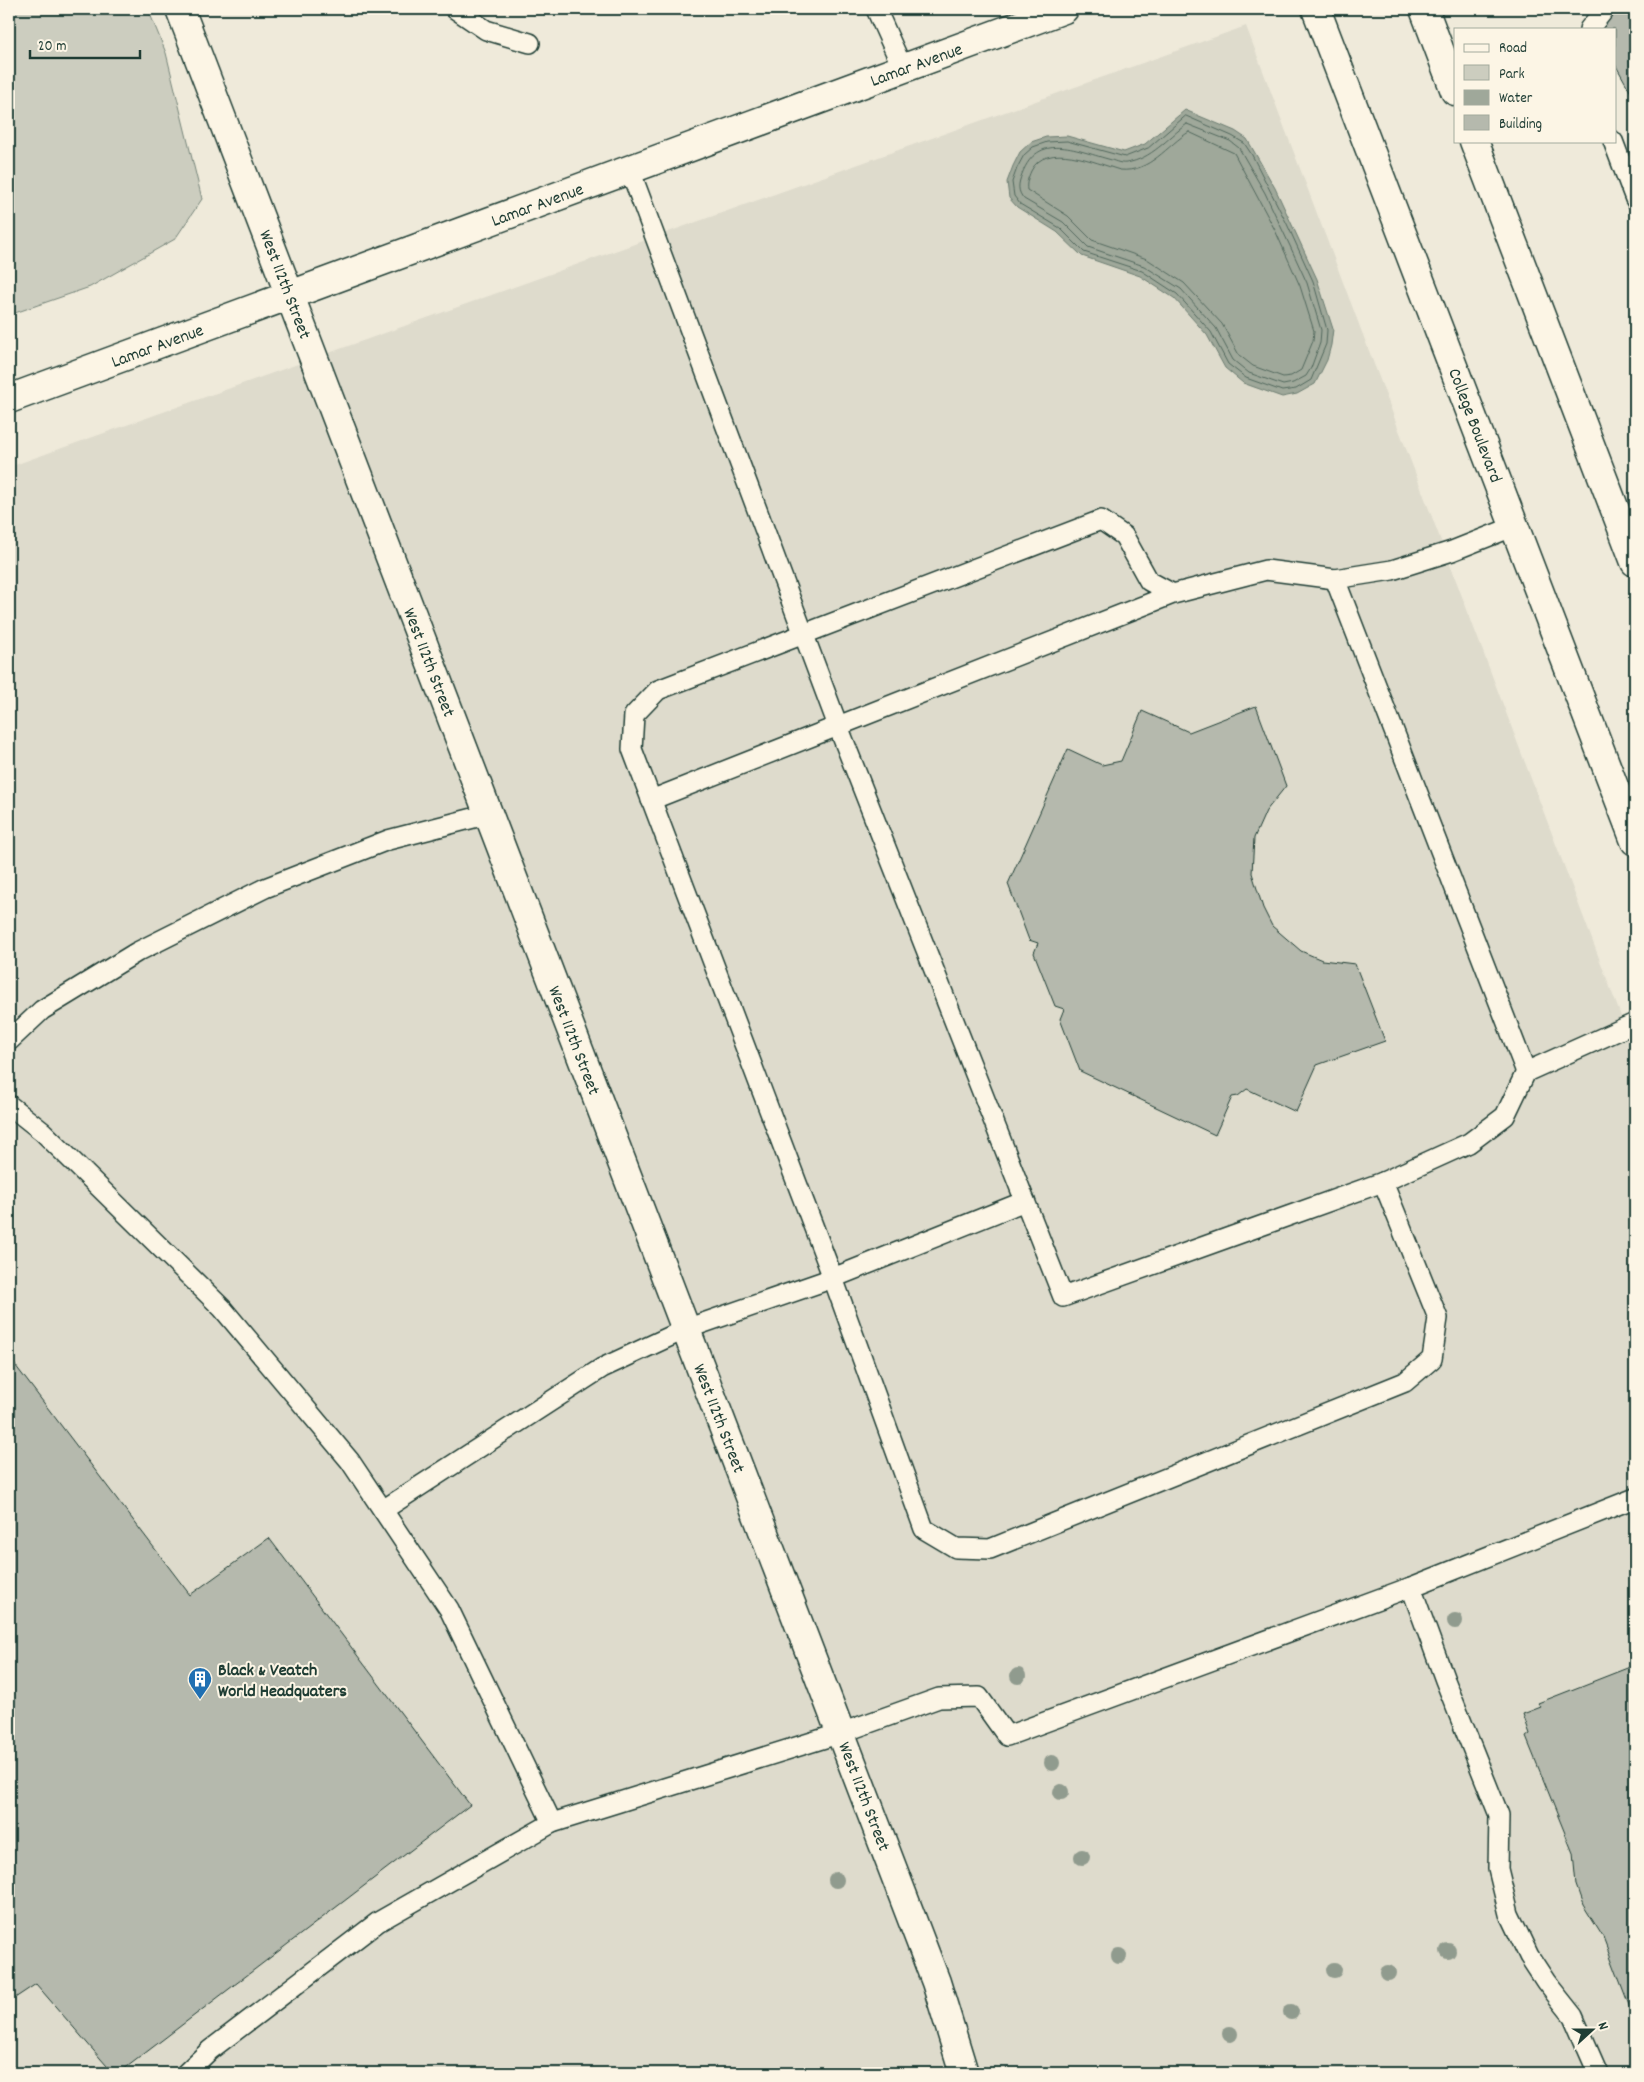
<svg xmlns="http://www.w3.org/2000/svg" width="1644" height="2082" font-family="Dekko,sans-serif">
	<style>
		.built { fill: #dedbcc }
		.green { fill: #cccdbf; stroke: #76857a }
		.water { fill: #9fa89a; stroke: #6c7d71 }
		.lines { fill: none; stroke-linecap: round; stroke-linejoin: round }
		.shore { stroke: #52685d; stroke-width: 1 }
		.building { fill: #b5b9ad; stroke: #1f3d34 }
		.lane-casing { stroke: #1f3d34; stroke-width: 22 }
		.street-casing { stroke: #1f3d34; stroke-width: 31 }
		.secondary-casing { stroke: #1f3d34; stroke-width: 31 }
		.lane { stroke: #fcf5e5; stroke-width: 19 }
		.street { stroke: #fcf5e5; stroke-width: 28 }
		.secondary { stroke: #fcf5e5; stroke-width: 28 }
		.tree { fill: #909b8e }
		.labels { text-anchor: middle; stroke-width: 4; stroke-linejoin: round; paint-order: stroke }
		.street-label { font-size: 18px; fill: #1f3d34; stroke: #fcf5e5 }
		.poi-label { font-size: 18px; font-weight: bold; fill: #1f3d34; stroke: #fcf5e5; text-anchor: start }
	</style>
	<rect width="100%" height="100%" fill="#efeada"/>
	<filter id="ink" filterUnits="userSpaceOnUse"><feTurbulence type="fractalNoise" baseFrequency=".02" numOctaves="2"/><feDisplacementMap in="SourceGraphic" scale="10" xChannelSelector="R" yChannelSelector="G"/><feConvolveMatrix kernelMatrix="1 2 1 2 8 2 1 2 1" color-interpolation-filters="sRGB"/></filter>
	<g filter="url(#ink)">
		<polygon class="built" points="1246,26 1635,1053 1635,2073 9,2073 9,467"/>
		<polygon class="green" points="9,9 148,9 166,53 202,199 175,239 90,287 9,315"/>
		<polygon class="water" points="1185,110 1235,131 1247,139 1275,188 1317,279 1333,329 1331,345 1327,360 1315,384 1297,394 1282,397 1243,383 1225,368 1207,335 1174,298 1140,276 1082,256 1057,232 1017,207 1009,198 1007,182 1013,166 1020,152 1031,142 1046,137 1067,136 1124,152 1145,144"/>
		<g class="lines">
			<g class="shore">
				<polygon points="1186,116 1232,136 1244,143 1252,155 1287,224 1313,281 1327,330 1326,344 1311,380 1296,389 1282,391 1246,378 1228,364 1211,332 1177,294 1142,271 1084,252 1060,228 1020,204 1014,196 1012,182 1017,168 1024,155 1033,147 1047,142 1067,141 1125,157 1148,148"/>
				<path d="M1187 124 1230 141 1239 148 1265 193 1290 246 1307 283 1321 330 1320 343 1311 368 1306 376 1293 383 1283 385 1249 373 1233 360 1216 328 1181 289 1144 266 1088 247 1063 222 1024 199C1017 191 1018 184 1022 174 1038 132 1075 150 1108 159 1113 160 1120 164 1126 163 1152 159 1167 138 1187 124Z"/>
				<path d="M1189 132 1234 153 1275 230 1300 286 1314 331 1313 341 1301 370 1291 376 1283 377 1253 366 1239 355 1222 324 1184 283 1147 259 1092 240 1068 216 1027 190C1026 183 1028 178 1031 171 1046 140 1095 163 1120 170 1150 173 1167 145 1189 132Z"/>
			</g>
		</g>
		<g class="building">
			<polygon points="1585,9 1635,9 1635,100 1615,64 1615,29 1596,29"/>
			<polygon points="1256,706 1286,786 1266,811 1254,838 1252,873 1263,908 1272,926 1301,951 1322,960 1355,964 1385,1041 1317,1065 1296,1112 1247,1089 1238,1096 1232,1097 1215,1135 1080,1071 1060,1019 1064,1009 1055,1006 1034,953 1038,943 1029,940 1008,884 1068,749 1102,765 1121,761 1142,711 1189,732"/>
			<polygon points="9,1357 190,1595 269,1538 470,1805 119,2073 113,2073 36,1984 9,2002"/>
			<polygon points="1635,1665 1635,2021 1603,1937 1583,1905 1576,1885 1573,1853 1526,1737 1530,1734 1523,1714 1541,1707 1538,1703"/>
		</g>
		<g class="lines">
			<g class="lane-casing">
				<g id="lane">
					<polyline points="455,9 486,30 530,43"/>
					<polyline points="876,9 903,69"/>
					<polyline points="1589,29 1605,9"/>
					<polyline points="1613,141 1635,199"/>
					<polyline points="630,170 838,726 651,800"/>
					<polyline points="1335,579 1526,1072"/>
					<polyline points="1173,594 838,726 1025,1201 833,1278 632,749 634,715 658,690 1101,520 1124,536 1149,581 1173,594 1266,570 1335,579 1392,570 1452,551 1515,526"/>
					<polyline points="9,1041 42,1010 137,952 265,888 388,840 489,814"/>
					<polyline points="9,1105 43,1132 222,1308 350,1461 449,1609 552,1823"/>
					<polyline points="1025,1201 1063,1297 1383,1182"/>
					<polyline points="383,1510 602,1368 686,1329 833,1278 924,1529 956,1548 990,1549 1405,1382 1432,1359 1438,1318 1383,1182 1469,1143 1505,1116 1526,1072 1635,1023"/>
					<polyline points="1411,1587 1445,1680 1499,1815 1498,1869 1509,1914 1529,1956 1546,1982 1573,2016 1598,2073"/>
					<polyline points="186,2073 210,2050 378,1922 552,1823 841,1733 939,1698 979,1697 1007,1736 1411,1587 1635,1498"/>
				</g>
			</g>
			<g class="street-casing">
				<polyline id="street" points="290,296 936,1982 964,2073"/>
			</g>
			<g class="secondary-casing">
				<g id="secondary">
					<polyline points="180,9 290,296"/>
					<polyline points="1316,9 1635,841"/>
					<polyline points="1424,9 1455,91"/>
					<polyline points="1474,141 1635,562"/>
					<polyline points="9,399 1064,9"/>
				</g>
			</g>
			<use href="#lane" class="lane"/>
			<use href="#street" class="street"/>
			<use href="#secondary" class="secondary"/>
		</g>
		<g class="tree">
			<circle cx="1455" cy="1621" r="8"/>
			<circle cx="1018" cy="1676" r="8"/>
			<circle cx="1052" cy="1763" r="8"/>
			<circle cx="1061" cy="1792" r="8"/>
			<circle cx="1082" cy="1857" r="8"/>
			<circle cx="836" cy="1880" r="8"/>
			<circle cx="1448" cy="1951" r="8"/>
			<circle cx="1119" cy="1956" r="8"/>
			<circle cx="1334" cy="1970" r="8"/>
			<circle cx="1388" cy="1973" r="8"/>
			<circle cx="1291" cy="2012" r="8"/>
			<circle cx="1230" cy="2034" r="8"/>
		</g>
	</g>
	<defs>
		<g id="building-pin" transform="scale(1.25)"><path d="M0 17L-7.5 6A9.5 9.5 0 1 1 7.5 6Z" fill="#1f6fb2" stroke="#fcf5e5"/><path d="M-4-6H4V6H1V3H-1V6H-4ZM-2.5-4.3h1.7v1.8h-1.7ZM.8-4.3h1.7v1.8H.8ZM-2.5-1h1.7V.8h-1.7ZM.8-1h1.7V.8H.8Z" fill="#fff"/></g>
	</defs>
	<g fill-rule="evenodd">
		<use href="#building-pin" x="200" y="1679"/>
	</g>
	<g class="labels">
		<g class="street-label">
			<text transform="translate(916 64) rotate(-20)" y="6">Lamar Avenue</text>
			<text transform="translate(537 204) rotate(-20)" y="6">Lamar Avenue</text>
			<text transform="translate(286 284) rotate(69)" y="6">West 112th Street</text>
			<text transform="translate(157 345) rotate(-20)" y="6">Lamar Avenue</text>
			<text transform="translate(1476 425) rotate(69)" y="6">College Boulevard</text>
			<text transform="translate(430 662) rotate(69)" y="6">West 112th Street</text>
			<text transform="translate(575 1040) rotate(69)" y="6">West 112th Street</text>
			<text transform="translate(720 1418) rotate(69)" y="6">West 112th Street</text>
			<text transform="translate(865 1796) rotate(69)" y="6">West 112th Street</text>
		</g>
		<g class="poi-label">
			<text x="218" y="1675">Black &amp; Veatch<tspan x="218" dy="21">World Headquaters</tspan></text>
		</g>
	</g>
	<rect width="1644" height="2082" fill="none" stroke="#fcf5e5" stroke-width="30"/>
	<rect x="15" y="15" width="1614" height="2052" fill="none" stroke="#1f3d34" stroke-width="2" filter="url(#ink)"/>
	<rect x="1454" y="28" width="162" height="115" fill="#fcf5e5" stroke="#a4ab9e"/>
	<rect x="1464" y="44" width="25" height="8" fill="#fcf5e5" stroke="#a4ab9e"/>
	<text x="1499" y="52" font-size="15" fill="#1f3d34">Road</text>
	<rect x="1464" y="65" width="25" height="15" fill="#cccdbf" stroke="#a4ab9e"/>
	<text x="1499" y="78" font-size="15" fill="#1f3d34">Park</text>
	<rect x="1464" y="90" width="25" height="15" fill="#9fa89a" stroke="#a4ab9e"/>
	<text x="1499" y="102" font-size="15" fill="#1f3d34">Water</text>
	<rect x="1464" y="115" width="25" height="15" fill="#b5b9ad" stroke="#a4ab9e"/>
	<text x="1499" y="128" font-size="15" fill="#1f3d34">Building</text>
	<g transform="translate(1592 2030) rotate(69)" stroke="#fcf5e5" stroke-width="4" paint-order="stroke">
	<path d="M0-4L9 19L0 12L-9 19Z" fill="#1f3d34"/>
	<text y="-8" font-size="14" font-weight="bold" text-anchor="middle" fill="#1f3d34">N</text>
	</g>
	<path d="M30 50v8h110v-8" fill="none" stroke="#1f3d34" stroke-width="2.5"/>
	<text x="38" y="50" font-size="15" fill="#1f3d34" stroke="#fcf5e5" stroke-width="4" paint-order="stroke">20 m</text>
</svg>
